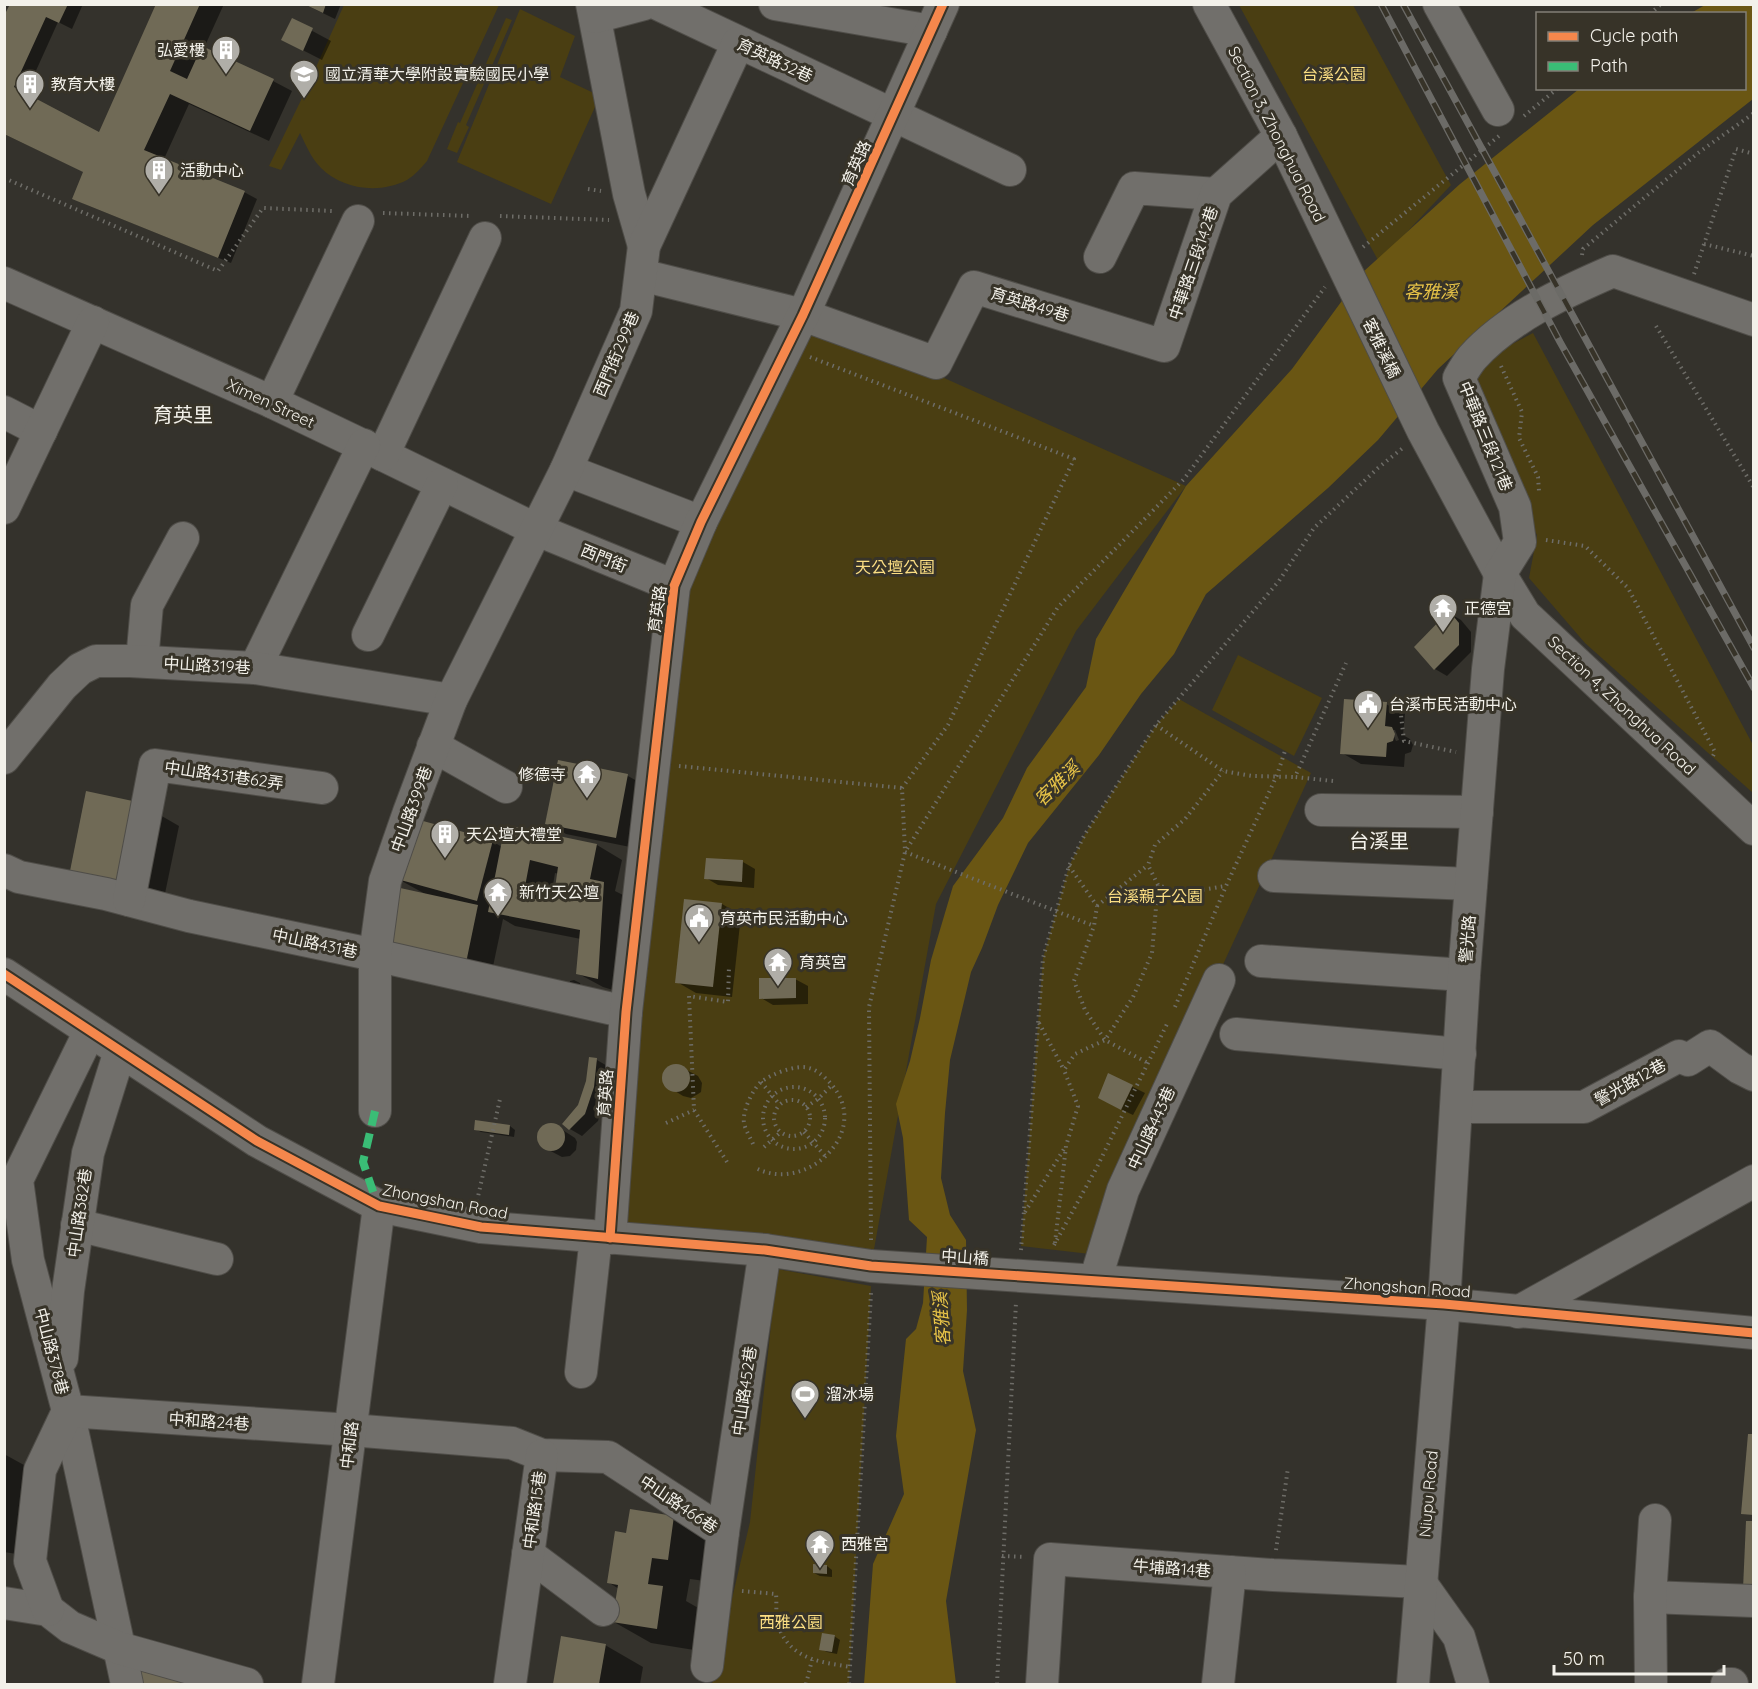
<svg xmlns="http://www.w3.org/2000/svg" width="1758" height="1689" font-family="Quicksand,'Noto Sans TC',sans-serif">
	<style>
		.green { fill: #4a3e12 }
		.water { fill: #6a5613 }
		.shadow { fill: #0007; fill-rule: evenodd }
		.building { fill: #706a56; fill-rule: evenodd }
		.lines { fill: none; stroke-linecap: round; stroke-linejoin: round }
		.minor-casing { stroke: #4f4d48; stroke-width: 34 }
		.path { stroke: #6e6d68; stroke-width: 4; stroke-dasharray: 1.5 4.5; stroke-linecap: butt }
		.minor { stroke: #716f6b; stroke-width: 32 }
		.rail-casing { stroke: #6c6b67; stroke-width: 7 }
		.rail { stroke: #373328; stroke-width: 4.5; stroke-dasharray: 14; stroke-linecap: butt }
		.path-bridge { stroke: #6e6d68; stroke-width: 4; stroke-dasharray: 1.5 4.5; stroke-linecap: butt }
		.quiet { stroke: #3abd76; stroke-width: 8; stroke-dasharray: 15 8; stroke-linecap: butt }
		.cycleway-casing { stroke: #373328; stroke-width: 13 }
		.cycleway { stroke: #f5874c; stroke-width: 9 }
		.labels { text-anchor: middle; stroke-width: 6; stroke-linejoin: round; paint-order: stroke }
		.poi-label { font-size: 16px; fill: #f3f1ea; stroke: #373328; text-anchor: start }
		.street-label { font-size: 16px; fill: #f3f1ea; stroke: #373328 }
		.park-label { font-size: 16px; fill: #fbde83; stroke: #373328 }
		.water-label { font-size: 18px; font-style: italic; fill: #e7c347; stroke: #373328 }
		.quarter-label { font-size: 20px; fill: #f3f1ea; stroke: #373328 }
	</style>
	<rect width="100%" height="100%" fill="#34322c"/>
	<g class="green">
		<path d="M344 5H499L427 161C421 168 415 175 407 180 380 194 343 190 321 168 311 158 306 145 300 133L281 170 269 166 303 96Z"/>
		<polygon points="1239,5 1353,5 1451,185 1379,262"/>
		<polygon points="520,9 575,36 560,77 600,96 551,204 457,162"/>
		<polygon points="506,18 512,20 466,125 469,127 457,153 447,149 458,122 460,123"/>
		<polygon points="803,315 1186,486 1076,631 936,904 871,1266 610,1238 674,586"/>
		<polygon points="1533,333 1753,745 1753,793 1585,643 1529,578 1537,535 1470,403 1472,382 1486,358"/>
		<polygon points="1238,655 1322,698 1294,756 1212,710"/>
		<polygon points="1179,699 1311,773 1090,1254 1021,1246 1043,958 1069,866 1085,834 1156,725"/>
		<polygon points="777,1269 871,1286 849,1684 712,1684 750,1522"/>
	</g>
	<polygon class="water" points="1705,5 1753,5 1753,99 1593,225 1438,369 1378,440 1328,488 1206,594 1174,654 1141,694 1099,755 1028,843 998,905 982,948 971,972 950,1060 945,1113 941,1178 950,1215 966,1240 967,1310 963,1371 976,1430 946,1601 956,1684 864,1684 873,1564 904,1494 896,1436 906,1339 916,1329 923,1303 927,1237 909,1220 903,1138 896,1104 910,1061 920,1018 931,960 953,886 1003,818 1027,768 1086,687 1096,639 1186,486 1292,369 1363,272 1460,184 1579,89 1744,88 1744,14 1691,13"/>
	<g class="shadow">
		<polygon points="11,4 83,4 72,29 58,22 25,95 100,134 158,4 224,4 204,48 273,81 292,91 269,141 189,104 164,159 244,192 257,199 231,263 87,205 74,198 84,172 4,134"/>
		<polygon points="304,4 341,4 335,19"/>
		<polygon points="292,20 331,41 322,60 283,40"/>
		<polygon points="1449,613 1461,620 1471,632 1471,652 1447,676 1435,669 1416,647"/>
		<path d="M1386 704 1405 714 1403 735 1410 739 1413 745 1411 752 1405 754 1404 767 1361 764 1342 753ZM1391 730H1395L1399 740 1396 741Z"/>
		<polygon points="628,776 646,786 635,848 566,834 547,823"/>
		<polygon points="141,804 179,826 162,908 108,897"/>
		<path d="M492 841 502 847 597 845 622 860 615 891 629 898 623 993 603 987 577 973 581 939 515 926 503 919 491 976 406 958 427 895 398 879ZM555 873 559 874 554 904 550 903Z"/>
		<polygon points="743,862 755,869 754,888 718,885 706,878"/>
		<polygon points="686,900 722,904 741,915 732,997 696,993 677,982"/>
		<polygon points="795,979 808,986 808,1004 773,1005 761,998"/>
		<polygon points="574,980 580,983 581,987 570,983 570,981"/>
		<polygon points="597,1060 609,1067 606,1095 598,1121 582,1136 570,1129 564,1124 579,1106"/>
		<polygon points="677,1065 698,1076 702,1083 701,1092 698,1094 691,1098 683,1096 667,1086 664,1075 669,1067"/>
		<polygon points="1109,1075 1145,1093 1133,1115 1112,1105"/>
		<polygon points="547,1125 555,1125 575,1138 577,1142 576,1150 570,1156 562,1157 541,1146 538,1138 538,1134 543,1127"/>
		<polygon points="510,1126 515,1130 514,1137 481,1132 475,1129"/>
		<polygon points="4,1454 42,1475 29,1556 4,1552"/>
		<polygon points="673,1517 711,1539 705,1581 690,1579 686,1601 700,1609 694,1650 651,1643 614,1622 619,1589 608,1582 628,1534"/>
		<polygon points="827,1566 832,1570 832,1577 820,1576 814,1573"/>
		<polygon points="834,1636 840,1640 837,1654 827,1652 821,1649"/>
		<polygon points="563,1638 605,1645 643,1667 640,1684 555,1684"/>
		<polygon points="132,1654 213,1684 122,1684"/>
	</g>
	<g class="building">
		<polygon points="10,4 68,4 59,23 46,17 14,87 99,132 156,4 200,4 170,71 187,79 202,46 274,79 250,131 170,94 144,150 245,191 218,258 72,199 83,172 4,134 4,16"/>
		<polygon points="304,4 326,4 323,13"/>
		<polygon points="292,18 313,28 303,51 281,40"/>
		<polygon points="1449,611 1459,623 1459,645 1434,670 1414,647"/>
		<polygon points="1344,699 1387,702 1385,726 1392,727 1395,734 1393,741 1387,743 1386,757 1340,754"/>
		<polygon points="558,760 628,774 616,838 545,824"/>
		<polygon points="86,791 142,803 125,887 69,876"/>
		<polygon points="412,818 493,840 477,901 397,879"/>
		<path d="M505 825 597 844 590 879 604 882 598 979 576 974 580 930 488 912ZM530 860 558 867 553 902 523 897Z"/>
		<polygon points="706,858 743,860 742,882 704,879"/>
		<polygon points="391,886 478,905 466,963 379,944"/>
		<polygon points="684,899 722,903 713,987 675,983"/>
		<polygon points="759,978 796,978 796,998 759,999"/>
		<polygon points="589,1057 597,1058 594,1087 585,1114 569,1130 562,1124 578,1105 586,1081"/>
		<circle cx="676" cy="1078" r="14"/>
		<polygon points="1108,1073 1133,1085 1121,1110 1098,1098"/>
		<polygon points="475,1120 510,1125 509,1135 474,1130"/>
		<circle cx="551" cy="1137" r="14"/>
		<polygon points="1748,1434 1754,1434 1754,1515 1741,1514"/>
		<polygon points="630,1509 674,1516 668,1560 652,1558 648,1584 663,1586 657,1629 612,1622 618,1585 607,1583 615,1531 626,1533"/>
		<polygon points="1746,1521 1754,1521 1754,1590 1743,1589"/>
		<polygon points="813,1564 827,1565 827,1574 813,1573"/>
		<polygon points="822,1633 835,1635 832,1652 819,1650"/>
		<polygon points="561,1636 606,1644 599,1684 553,1684"/>
		<polygon points="131,1652 202,1684 120,1684"/>
	</g>
	<g class="lines">
		<g class="minor-casing">
			<g id="minor">
				<polyline points="592,4 629,194 644,246"/>
				<polyline points="658,4 1010,170"/>
				<polyline points="775,4 931,31"/>
				<polyline points="1209,4 1281,136 1423,431 1500,574 1525,615 1754,829"/>
				<polyline points="1439,4 1498,110"/>
				<polyline points="595,17 644,4"/>
				<polyline points="1100,257 1134,188 1216,194"/>
				<polyline points="641,275 803,315 936,363 974,287 1164,346 1216,194 1281,136"/>
				<polyline points="4,283 272,402 383,455 535,529 674,586"/>
				<polyline points="272,402 358,221"/>
				<polyline points="4,412 41,431"/>
				<polyline points="383,455 485,238"/>
				<polyline points="566,470 701,522"/>
				<polyline points="4,508 93,322"/>
				<polyline points="368,635 442,484"/>
				<polyline points="142,661 147,605 183,538"/>
				<polyline points="255,668 364,445"/>
				<polyline points="433,746 506,787"/>
				<polyline points="4,758 62,686 80,669 96,661 130,661 255,668 451,700"/>
				<polyline points="1321,810 1477,812"/>
				<polyline points="4,870 19,877 106,894 189,916 375,955 626,1012"/>
				<polyline points="1274,876 1471,884"/>
				<polyline points="129,900 155,765 322,788"/>
				<polyline points="1261,961 1464,975"/>
				<polyline points="4,974 257,1141 379,1206 481,1227 765,1250 871,1266 1444,1304 1754,1333"/>
				<polyline points="90,1031 17,1180 28,1260 68,1411 127,1684"/>
				<polyline points="1236,1034 1460,1054"/>
				<polyline points="1457,1107 1584,1107 1679,1056 1688,1060 1710,1046 1740,1068 1754,1075"/>
				<polyline points="375,1111 375,955 385,881 409,812 451,700 566,470 636,311 644,246 738,43"/>
				<polyline points="77,1225 217,1259"/>
				<polyline points="610,1238 626,1012 674,586 701,522 803,315 943,4"/>
				<polyline points="1095,1281 1123,1190 1219,980"/>
				<polyline points="1518,1312 1754,1181"/>
				<polyline points="62,1358 68,1291 88,1153 120,1051"/>
				<polyline points="581,1372 596,1237"/>
				<polyline points="528,1554 603,1610"/>
				<polyline points="1650,1597 1754,1601"/>
				<polyline points="4,1603 48,1610 70,1627 119,1648 247,1684"/>
				<polyline points="48,1610 30,1561 40,1470 68,1411 351,1430 512,1443 542,1455 608,1457 723,1532"/>
				<polyline points="707,1666 723,1532 765,1250"/>
				<polyline points="318,1684 379,1206"/>
				<polyline points="510,1684 542,1455"/>
				<polyline points="1042,1684 1050,1559 1273,1575 1420,1582 1459,1637 1473,1684"/>
				<polyline points="1218,1684 1230,1572"/>
				<path d="M1413 1684 1444 1304 1464 975 1488 669 1500 574 1520 542 1515 507 1459 378C1463 371 1467 364 1472 358 1508 318 1564 292 1613 271L1754 320"/>
				<polyline points="1651,1684 1650,1597 1655,1520"/>
				<polyline points="1727,1684 1732,1684"/>
			</g>
		</g>
		<g class="path">
			<polyline points="1650,14 1661,4"/>
			<polyline points="1524,116 1558,88"/>
			<polyline points="4,178 218,271 263,208 333,211"/>
			<polyline points="588,189 601,191"/>
			<polyline points="383,213 471,216"/>
			<polyline points="500,216 609,220"/>
			<polyline points="1704,244 1754,256"/>
			<polyline points="1363,247 1499,136"/>
			<polyline points="1582,255 1583,249 1698,153 1754,113"/>
			<polyline points="1694,274 1736,149 1754,154"/>
			<polyline points="1656,326 1754,488"/>
			<polyline points="810,357 1074,459 948,725 902,788 905,851"/>
			<polyline points="1501,366 1522,412 1519,438 1538,477 1539,491"/>
			<polyline points="1546,540 1585,546 1628,588 1715,752 1713,756"/>
			<polyline points="1399,698 1404,741 1456,752"/>
			<polyline points="1156,725 1223,771 1252,776 1295,777"/>
			<polyline points="679,766 902,788"/>
			<polyline points="1333,781 1295,777 1346,663"/>
			<polyline points="1069,866 1097,906 1094,926 1074,981 1085,1010 1105,1040 1148,1063"/>
			<polyline points="1158,885 1148,865 1155,845 1185,819 1223,771"/>
			<polyline points="1097,906 1148,865"/>
			<polyline points="1175,1007 1226,886 1277,775 1285,751"/>
			<polyline points="1039,1023 1064,1070"/>
			<polyline points="761,1082 780,1105"/>
			<circle cx="794" cy="1118" r="31"/>
			<circle cx="792" cy="1118" r="18"/>
			<polyline points="806,1107 818,1099 832,1085"/>
			<polyline points="666,1123 694,1110"/>
			<polyline points="804,1132 826,1157"/>
			<path d="M753 1144C750 1137 745 1129 744 1123 742 1111 753 1089 761 1082 771 1074 797 1064 809 1068 817 1070 825 1077 831 1084 874 1132 804 1196 754 1167"/>
			<polyline points="764,1147 781,1132"/>
			<polyline points="727,1162 694,1110 689,996 728,1002 729,966"/>
			<polyline points="477,1201 500,1099"/>
			<polyline points="1025,1212 1064,1149"/>
			<polyline points="871,1240 869,1007 905,852 1058,607 1184,479 1325,287"/>
			<path d="M1055 1243 1066 1146 1078 1106 1064 1070 1075 1054 1105 1040 1133 997 1152 953 1158 885C1184 895 1199 890 1226 886"/>
			<polyline points="1054,1245 1097,1167 1167,1024"/>
			<polyline points="1021,1250 1043,958 1069,866 1085,834 1156,725 1279,581 1314,528 1378,468 1404,447"/>
			<polyline points="1276,1550 1288,1468"/>
			<polyline points="1002,1556 1026,1557"/>
			<path d="M742 1591 776 1594C777 1604 775 1619 779 1628 792 1660 821 1662 851 1667"/>
			<polyline points="806,1684 812,1660"/>
			<polyline points="849,1684 871,1293"/>
			<polyline points="997,1684 1016,1302"/>
		</g>
		<use href="#minor" class="minor"/>
		<g class="rail-casing">
			<g id="rail">
				<polyline points="1381,4 1560,342 1754,688"/>
				<polyline points="1403,4 1754,648"/>
			</g>
		</g>
		<use href="#rail" class="rail"/>
		<polyline class="path-bridge" points="905,852 1094,926"/>
		<polyline class="quiet" points="375,1111 363,1162 378,1206"/>
		<g class="cycleway-casing">
			<g id="cycleway">
				<polyline points="4,974 257,1141 379,1206 481,1227 765,1250 871,1266 1444,1304 1754,1333"/>
				<polyline points="610,1238 626,1012 674,586 701,522 803,315 943,4"/>
			</g>
		</g>
		<use href="#cycleway" class="cycleway"/>
	</g>
	<defs>
		<g id="building-pin" transform="scale(1.5)"><path d="M0 17L-7.5 6A9.5 9.5 0 1 1 7.5 6Z" fill="#b0aea8" stroke="#373328"/><path d="M-4-6H4V6H1V3H-1V6H-4ZM-2.5-4.3h1.7v1.8h-1.7ZM.8-4.3h1.7v1.8H.8ZM-2.5-1h1.7V.8h-1.7ZM.8-1h1.7V.8H.8Z" fill="#fff"/></g>
		<g id="school-pin" transform="scale(1.5)"><path d="M0 17L-7.5 6A9.5 9.5 0 1 1 7.5 6Z" fill="#b0aea8" stroke="#373328"/><path d="M0-5L7-2L0 1L-7-2ZM-4 1L0 2.5L4 1V4Q0 6-4 4Z" fill="#fff"/></g>
		<g id="temple-pin" transform="scale(1.5)"><path d="M0 17L-7.5 6A9.5 9.5 0 1 1 7.5 6Z" fill="#b0aea8" stroke="#373328"/><path d="M0-6L5-2H3V0L6.5 2.5H4V6H1.5V3h-3V6H-4V2.5H-6.5L-3 0V-2H-5Z" fill="#fff"/></g>
		<g id="civic-pin" transform="scale(1.5)"><path d="M0 17L-7.5 6A9.5 9.5 0 1 1 7.5 6Z" fill="#b0aea8" stroke="#373328"/><path d="M-.6-6.5H3V-4.5H.6V-3L4-1V1h2V6H-6V1h2V-1L-.6-3ZM-1.2 2.5V6h2.4V2.5Z" fill="#fff"/></g>
		<g id="stadium-pin" transform="scale(1.5)"><path d="M0 17L-7.5 6A9.5 9.5 0 1 1 7.5 6Z" fill="#b0aea8" stroke="#373328"/><path d="M0-5a6.5 5 0 1 0 0 10a6.5 5 0 1 0 0-10ZM-3.5-1.8h7v3.6h-7Z" fill="#fff"/></g>
	</defs>
	<g fill-rule="evenodd">
		<use href="#building-pin" x="226" y="50"/>
		<use href="#school-pin" x="304" y="74"/>
		<use href="#building-pin" x="30" y="84"/>
		<use href="#building-pin" x="159" y="170"/>
		<use href="#temple-pin" x="1443" y="608"/>
		<use href="#civic-pin" x="1368" y="704"/>
		<use href="#temple-pin" x="587" y="774"/>
		<use href="#building-pin" x="445" y="834"/>
		<use href="#temple-pin" x="498" y="892"/>
		<use href="#civic-pin" x="699" y="918"/>
		<use href="#temple-pin" x="778" y="962"/>
		<use href="#stadium-pin" x="805" y="1394"/>
		<use href="#temple-pin" x="820" y="1544"/>
	</g>
	<g class="labels">
		<g class="poi-label">
			<text x="205" y="56" text-anchor="end">弘愛樓</text>
			<text x="325" y="80">國立清華大學附設實驗國民小學</text>
			<text x="51" y="90">教育大樓</text>
			<text x="180" y="176">活動中心</text>
			<text x="1464" y="614">正德宮</text>
			<text x="1389" y="710">台溪市民活動中心</text>
			<text x="566" y="780" text-anchor="end">修德寺</text>
			<text x="466" y="840">天公壇大禮堂</text>
			<text x="519" y="898">新竹天公壇</text>
			<text x="720" y="924">育英市民活動中心</text>
			<text x="799" y="968">育英宮</text>
			<text x="826" y="1400">溜冰場</text>
			<text x="841" y="1550">西雅宮</text>
		</g>
		<g class="street-label">
			<text transform="translate(775 60) rotate(25)" y="6">育英路32巷</text>
			<text transform="translate(1277 134) rotate(63)" y="6">Section 3, Zhonghua Road</text>
			<text transform="translate(856 163) rotate(-66)" y="6">育英路</text>
			<text transform="translate(1193 263) rotate(-71)" y="6">中華路三段142巷</text>
			<text transform="translate(1030 304) rotate(17)" y="6">育英路49巷</text>
			<text transform="translate(1382 348) rotate(64)" y="6">客雅溪橋</text>
			<text transform="translate(616 354) rotate(-67)" y="6">西門街299巷</text>
			<text transform="translate(271 403) rotate(25)" y="6">Ximen Street</text>
			<text transform="translate(1486 436) rotate(68)" y="6">中華路三段121巷</text>
			<text transform="translate(604 558) rotate(22)" y="6">西門街</text>
			<text transform="translate(657 609) rotate(-82)" y="6">育英路</text>
			<text transform="translate(207 665) rotate(3)" y="6">中山路319巷</text>
			<text transform="translate(1622 705) rotate(43)" y="6">Section 4, Zhonghua Road</text>
			<text transform="translate(224 775) rotate(8)" y="6">中山路431巷62弄</text>
			<text transform="translate(411 809) rotate(-70)" y="6">中山路399巷</text>
			<text transform="translate(1467 939) rotate(-85)" y="6">警光路</text>
			<text transform="translate(315 943) rotate(12)" y="6">中山路431巷</text>
			<text transform="translate(1630 1082) rotate(-29)" y="6">警光路12巷</text>
			<text transform="translate(605 1093) rotate(-86)" y="6">育英路</text>
			<text transform="translate(1151 1128) rotate(-65)" y="6">中山路443巷</text>
			<text transform="translate(445 1201) rotate(11)" y="6">Zhongshan Road</text>
			<text transform="translate(79 1213) rotate(-82)" y="6">中山路382巷</text>
			<text transform="translate(965 1257) rotate(4)" y="6">中山橋</text>
			<text transform="translate(1407 1287) rotate(4)" y="6">Zhongshan Road</text>
			<text transform="translate(52 1351) rotate(75)" y="6">中山路378巷</text>
			<text transform="translate(744 1391) rotate(-82)" y="6">中山路452巷</text>
			<text transform="translate(209 1421) rotate(4)" y="6">中和路24巷</text>
			<text transform="translate(349 1445) rotate(-83)" y="6">中和路</text>
			<text transform="translate(1428 1494) rotate(-85)" y="6">Niupu Road</text>
			<text transform="translate(679 1504) rotate(34)" y="6">中山路466巷</text>
			<text transform="translate(534 1510) rotate(-82)" y="6">中和路15巷</text>
			<text transform="translate(1172 1568) rotate(4)" y="6">牛埔路14巷</text>
		</g>
		<g class="park-label">
			<text x="1334" y="80">台溪公園</text>
			<text x="895" y="573">天公壇公園</text>
			<text x="1155" y="902">台溪親子公園</text>
			<text x="791" y="1628">西雅公園</text>
		</g>
		<g class="water-label">
			<text x="1431" y="298">客雅溪</text>
			<text transform="translate(1057 784) rotate(-44)" y="6">客雅溪</text>
			<text transform="translate(942 1319) rotate(-94)" y="6">客雅溪</text>
		</g>
		<g class="quarter-label">
			<text x="183" y="422">育英里</text>
			<text x="1379" y="848">台溪里</text>
		</g>
	</g>
	<rect width="1758" height="1689" fill="none" stroke="#f3f1ea" stroke-width="12"/>
	<rect x="1536" y="12" width="210" height="78" fill="#373328" stroke="#827f76" stroke-width="1.5"/>
	<rect x="1548" y="32" width="30" height="9" fill="#f5874c" stroke="#827f76" stroke-width="1.5"/>
	<text x="1590" y="42" font-size="18" fill="#f3f1ea">Cycle path</text>
	<rect x="1548" y="62" width="30" height="9" fill="#3abd76" stroke="#827f76" stroke-width="1.5"/>
	<text x="1590" y="72" font-size="18" fill="#f3f1ea">Path</text>
	<path d="M1554 1665v9h170v-9" fill="none" stroke="#f3f1ea" stroke-width="3"/>
	<text x="1563" y="1665" font-size="18" fill="#f3f1ea" stroke="#373328" stroke-width="4.5" paint-order="stroke">50 m</text>
</svg>
